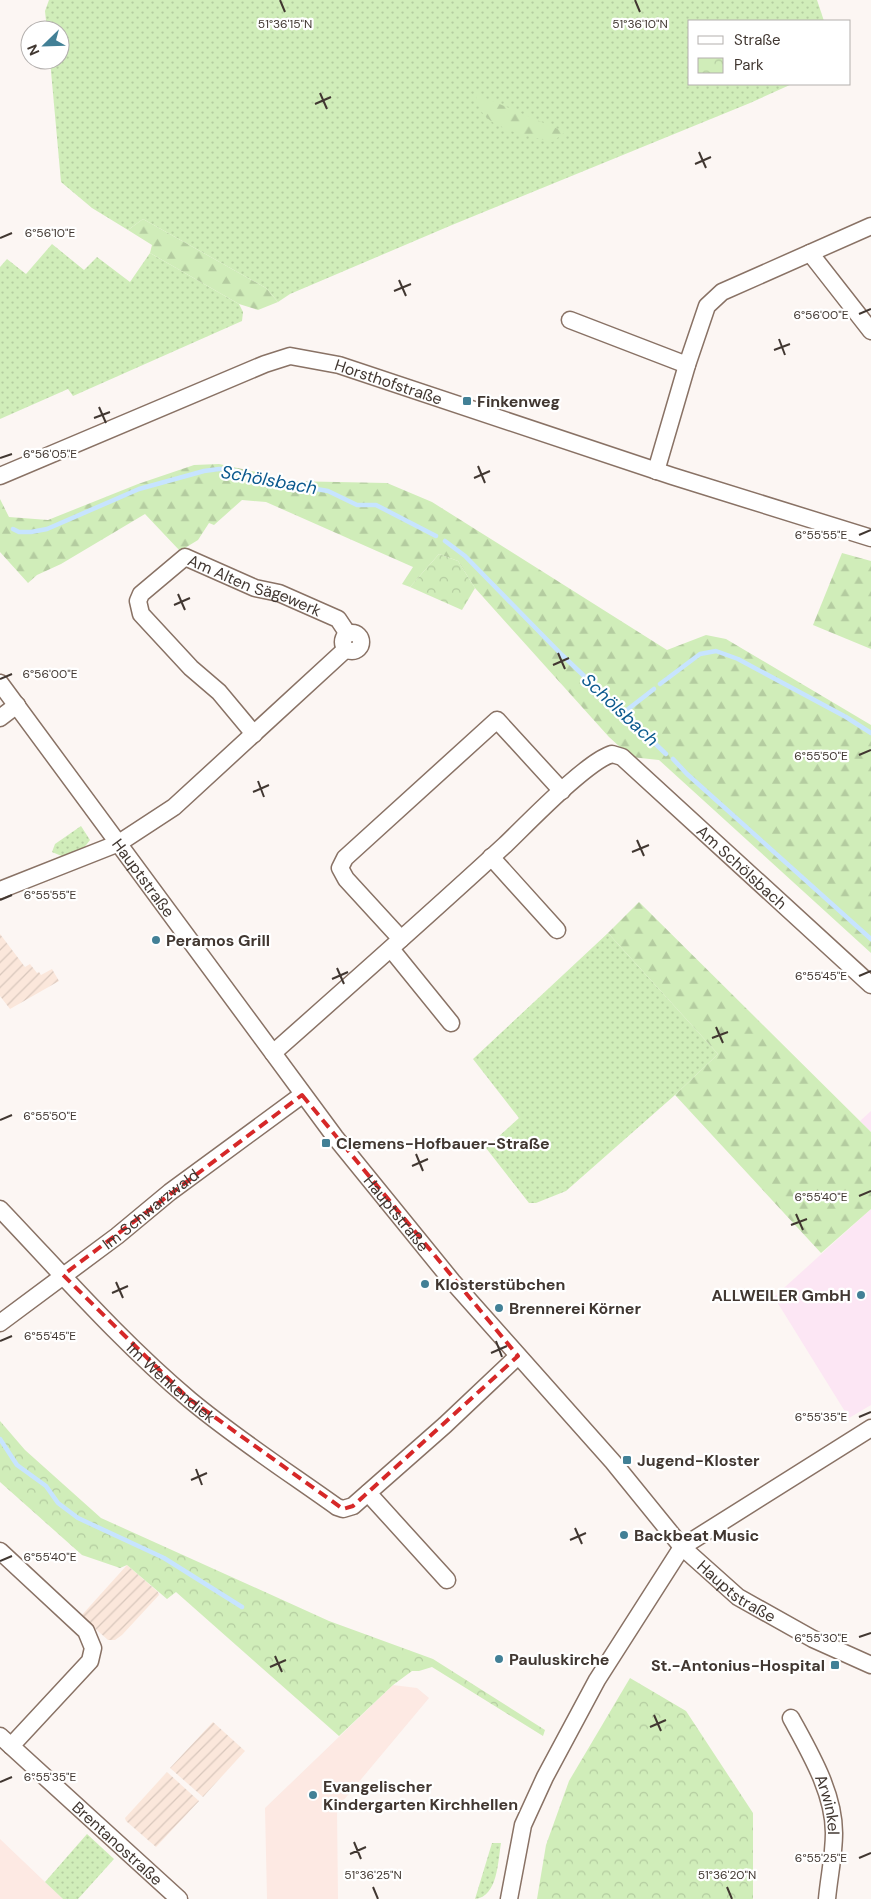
<svg xmlns="http://www.w3.org/2000/svg" width="871" height="1899" font-family="'DM Sans',sans-serif">
	<style>
		.commercial { fill: #fce6f4 }
		.industrial { fill: url(#industrial-furrows) }
		.education { fill: #fde9e3 }
		.grass { fill: url(#grass-dots) }
		.forest { fill: url(#forest-firs) }
		.park { fill: url(#park-crowns) }
		.lines { fill: none; stroke-linecap: round; stroke-linejoin: round }
		.stream { stroke: #c7e4ff; stroke-width: 4.5 }
		.minor-casing { stroke: #897265; stroke-width: 19 }
		.minor { stroke: #fff; stroke-width: 16 }
		.marked { fill: none; stroke: #d62828; stroke-width: 4; stroke-dasharray: 10 6; stroke-linejoin: round }
		.ticks { fill: none; stroke: #413731; stroke-width: 2 }
		.poi-dot { fill: #428096; stroke: #fff; stroke-width: 2 }
		.labels { text-anchor: middle; stroke-width: 4.5; stroke-linejoin: round; paint-order: stroke }
		.street-label { font-size: 16px; fill: #413731; stroke: #fff }
		.poi-label { font-size: 16px; font-weight: bold; fill: #413731; stroke: #fff; text-anchor: start }
		.water-label { font-size: 18px; font-style: italic; fill: #0c5a8e; stroke: #fff }
		.ticks-label { font-size: 12px; text-anchor: middle; fill: #413731; stroke: #fff; stroke-width: 4.5; stroke-linejoin: round; paint-order: stroke }
	</style>
	<defs>
		<pattern id="industrial-furrows" width="10" height="10" patternUnits="userSpaceOnUse" patternTransform="scale(1.25)"><rect width="10" height="10" fill="#fbe7db"/><path d="M-1 1l2-2M0 10L10 0M9 11l2-2" fill="none" stroke="#d8c7bc"/></pattern>
		<pattern id="grass-dots" width="8" height="8" patternUnits="userSpaceOnUse" patternTransform="scale(1.25)"><rect width="8" height="8" fill="#d0edb9"/><path d="M2 2h.1M6 6h.1" fill="none" stroke="#b4cca0" stroke-width="1.8" stroke-linecap="round"/></pattern>
		<pattern id="forest-firs" width="22" height="20" patternUnits="userSpaceOnUse" patternTransform="scale(1.25)"><rect width="22" height="20" fill="#d0edb9"/><path d="M5 1l3.5 6h-7zM16 11l3.5 6h-7z" fill="#b4cca0"/></pattern>
		<pattern id="park-crowns" width="20" height="18" patternUnits="userSpaceOnUse" patternTransform="scale(1.25)"><rect width="20" height="18" fill="#d0edb9"/><path d="M2 6a3 3 0 1 1 6 0M12 15a3 3 0 1 1 6 0" fill="none" stroke="#b4cca0"/></pattern>
	</defs>
	<rect width="100%" height="100%" fill="#fcf6f3"/>
	<g class="commercial">
		<polygon points="871,1111 871,1132 860,1121"/>
		<polygon points="871,1209 871,1405 849,1418 774,1297"/>
	</g>
	<g class="industrial">
		<polygon points="0,934 25,967 30,964 37,973 39,972 41,975 52,969 59,981 10,1009 0,996"/>
		<polygon points="127,1565 158,1592 159,1595 122,1635 115,1640 108,1640 81,1616"/>
		<polygon points="213,1722 245,1751 203,1797 170,1768"/>
		<polygon points="167,1772 199,1801 156,1847 126,1821 125,1818"/>
	</g>
	<g class="education">
		<polygon points="393,1685 417,1688 429,1698 337,1808 338,1899 267,1899 265,1808"/>
		<polygon points="0,1839 45,1882 63,1899 0,1899"/>
	</g>
	<g class="grass">
		<polygon points="49,0 817,0 824,21 690,21 690,84 792,84 750,103 452,225 290,294 278,302 266,288 143,219 128,230 92,208 61,182 50,60 60,60 60,30 47,30 45,11"/>
		<polygon points="52,244 84,270 97,257 130,282 150,253 239,304 243,312 242,321 73,396 68,389 0,419 0,267 7,259 26,274"/>
		<polygon points="81,826 90,840 83,849 64,857 52,852 55,844"/>
		<polygon points="608,933 718,1054 675,1095 566,1191 536,1203 529,1203 486,1148 519,1118 473,1059"/>
		<polygon points="87,1834 114,1859 78,1899 63,1899 45,1882"/>
		<path d="M492 1843H501C498 1860 498 1897 475 1899Z"/>
	</g>
	<g class="forest">
		<path d="M476 94 565 132 552 142C524 134 477 129 476 94Z"/>
		<polygon points="143,219 266,288 278,302 258,310 239,304 150,253 152,245 128,230"/>
		<polygon points="219,464 270,475 287,481 387,483 432,502 667,650 706,635 726,639 871,725 871,953 659,760 631,757 609,737 475,588 458,561 439,554 410,587 402,584 413,567 266,502 242,500 214,525 209,523 198,540 180,551 145,514 61,564 37,575 28,583 0,552 0,499 9,517 48,520 138,484 194,465"/>
		<polygon points="842,553 871,561 871,649 813,625"/>
		<polygon points="639,902 871,1132 871,1209 821,1253 675,1095 718,1054 608,933"/>
	</g>
	<g class="park">
		<polygon points="439,554 458,561 475,588 462,610 410,587"/>
		<polygon points="0,1421 25,1450 101,1518 329,1621 433,1659 545,1730 543,1736 432,1667 419,1671 412,1671 393,1685 339,1736 176,1592 167,1599 127,1565 120,1568 82,1555 0,1482"/>
		<polygon points="630,1678 686,1711 753,1813 753,1899 537,1899 546,1845 569,1781"/>
	</g>
	<g class="lines">
		<g class="stream">
			<polyline points="13,529 19,532 31,532 47,529 139,489 204,471 219,469 229,469 259,479 328,491 357,505 376,505 436,536"/>
			<polyline points="445,541 465,556 562,655 666,754"/>
			<polyline points="660,684 700,654 716,651 738,659 846,717 871,733"/>
			<polyline points="623,713 654,689"/>
			<polyline points="673,759 687,774 871,939"/>
			<polyline points="0,1439 17,1465 46,1486 58,1503 78,1518 164,1558 242,1607"/>
		</g>
		<g class="minor-casing">
			<g id="minor">
				<polyline points="810,253 871,331"/>
				<polyline points="570,320 687,365"/>
				<polyline points="656,471 687,365 707,306 722,292 871,226"/>
				<path id="s1" d="M0 476 265 364 290 356 339 365 672 476 871 538"/>
				<circle cx="352" cy="642" r="9"/>
				<path id="s2" d="M0 683 335 1137 452 1281 613 1462 682 1547 738 1597 813 1639 871 1665"/>
				<polyline points="0,718 17,705"/>
				<path id="s3" d="M254 734 219 692 191 668 141 614 138 601 141 594 185 557 255 588 279 593 338 619 348 634"/>
				<polyline points="491,857 557,930"/>
				<polyline points="0,890 119,843 174,807 346,649"/>
				<polyline points="401,939 346,879 340,868 345,858 497,720 562,791"/>
				<polyline points="391,949 451,1023"/>
				<path id="s4" d="M273 1053C351 984 429 915 505 845 527 824 587 761 612 754L622 757 871 985"/>
				<path id="s5" d="M0 1209C62 1274 121 1342 190 1400 237 1439 288 1472 337 1507L343 1509 353 1506 445 1425 518 1356"/>
				<path id="s6" d="M0 1323 117 1236 170 1192 302 1095"/>
				<polyline points="368,1493 447,1580"/>
				<polyline points="0,1551 86,1631 93,1648 90,1661 11,1746"/>
				<path id="s7" d="M791 1718C810 1753 834 1793 834 1833 834 1855 829 1877 827 1899"/>
				<path id="s8" d="M0 1736 179 1899"/>
				<polyline points="509,1899 523,1825 545,1777 597,1680 682,1547 871,1428"/>
			</g>
		</g>
		<use href="#minor" class="minor"/>
	</g>
	<path class="marked" d="M302 1095 518 1356 353 1506 343 1509 188 1398 63 1275Z"/>
	<path class="ticks" d="M280 0 285 12M635 0 640 12M320 93 327 109M315 104 331 97M699 152 706 168M695 164 711 157M0 238 12 233M399 280 406 296M394 291 411 284M859 314 871 309M779 339 785 355M774 350 790 344M99 407 106 423M94 418 110 412M0 458 12 454M478 466 485 483M474 478 490 471M859 535 871 530M178 594 185 610M174 605 190 598M558 653 565 669M553 665 569 658M0 679 12 674M859 755 871 750M258 781 264 797M253 792 269 785M637 840 644 856M632 852 649 845M0 900 12 895M337 968 344 984M859 976 871 971M332 979 348 972M716 1027 723 1043M712 1038 728 1032M0 1120 12 1115M416 1154 423 1171M412 1166 428 1159M859 1196 871 1191M796 1214 803 1230M791 1225 807 1219M116 1282 123 1298M112 1293 128 1286M0 1341 12 1336M496 1341 502 1357M491 1353 507 1346M859 1417 871 1412M196 1469 202 1485M191 1480 207 1473M575 1528 582 1544M570 1540 586 1533M0 1561 12 1556M859 1637 871 1633M275 1656 282 1672M270 1667 286 1660M654 1715 661 1731M650 1727 666 1720M0 1782 12 1777M354 1842 361 1859M350 1854 366 1847M859 1858 871 1853M373 1887 378 1899M727 1887 732 1899"/>
	<g class="poi-dot">
		<rect x="462" y="396" width="10" height="10" rx="2.5"/>
		<circle cx="156" cy="940" r="5"/>
		<rect x="321" y="1138" width="10" height="10" rx="2.5"/>
		<circle cx="425" cy="1284" r="5"/>
		<circle cx="861" cy="1295" r="5"/>
		<circle cx="499" cy="1308" r="5"/>
		<rect x="622" y="1455" width="10" height="10" rx="2.5"/>
		<circle cx="624" cy="1535" r="5"/>
		<circle cx="499" cy="1659" r="5"/>
		<rect x="830" y="1660" width="10" height="10" rx="2.5"/>
		<circle cx="313" cy="1795" r="5"/>
	</g>
	<g class="labels">
		<g class="street-label">
			<text dy="6" stroke="none"><textPath href="#s1" startOffset="416">Horsthofstraße</textPath></text>
			<text dy="6" stroke="none"><textPath href="#s3" startOffset="319">Am Alten Sägewerk</textPath></text>
			<text dy="6" stroke="none"><textPath href="#s4" startOffset="626">Am Schölsbach</textPath></text>
			<text dy="6" stroke="none"><textPath href="#s2" startOffset="242">Hauptstraße</textPath></text>
			<text dy="6" stroke="none"><textPath href="#s6" startOffset="189">Im Schwarzwald</textPath></text>
			<text dy="6" stroke="none"><textPath href="#s2" startOffset="662">Hauptstraße</textPath></text>
			<text dy="6" stroke="none"><textPath href="#s5" startOffset="244">Im Wenkendiek</textPath></text>
			<text dy="6" stroke="none"><textPath href="#s2" startOffset="1172">Hauptstraße</textPath></text>
			<text dy="6" stroke="none"><textPath href="#s7" startOffset="95">Arwinkel</textPath></text>
			<text dy="6" stroke="none"><textPath href="#s8" startOffset="159">Brentanostraße</textPath></text>
		</g>
		<g class="poi-label">
			<text x="477" y="407">Finkenweg</text>
			<text x="166" y="946">Peramos Grill</text>
			<text x="336" y="1149">Clemens-Hofbauer-Straße</text>
			<text x="435" y="1290">Klosterstübchen</text>
			<text x="851" y="1301" text-anchor="end">ALLWEILER GmbH</text>
			<text x="509" y="1314">Brennerei Körner</text>
			<text x="637" y="1466">Jugend-Kloster</text>
			<text x="634" y="1541">Backbeat Music</text>
			<text x="509" y="1665">Pauluskirche</text>
			<text x="825" y="1671" text-anchor="end">St.-Antonius-Hospital</text>
			<text x="323" y="1792">Evangelischer<tspan x="323" dy="18">Kindergarten Kirchhellen</tspan></text>
		</g>
		<g class="water-label">
			<text transform="translate(269 480) rotate(10)" y="6">Schölsbach</text>
			<text transform="translate(620 710) rotate(43)" y="6">Schölsbach</text>
		</g>
	</g>
	<g class="ticks-label">
		<text x="285" y="28">51°36'15"N</text>
		<text x="640" y="28">51°36'10"N</text>
		<text x="50" y="237">6°56'10"E</text>
		<text x="821" y="319">6°56'00"E</text>
		<text x="50" y="458">6°56'05"E</text>
		<text x="821" y="539">6°55'55"E</text>
		<text x="50" y="678">6°56'00"E</text>
		<text x="821" y="760">6°55'50"E</text>
		<text x="50" y="899">6°55'55"E</text>
		<text x="821" y="980">6°55'45"E</text>
		<text x="50" y="1120">6°55'50"E</text>
		<text x="821" y="1201">6°55'40"E</text>
		<text x="50" y="1340">6°55'45"E</text>
		<text x="821" y="1421">6°55'35"E</text>
		<text x="50" y="1561">6°55'40"E</text>
		<text x="821" y="1642">6°55'30"E</text>
		<text x="50" y="1781">6°55'35"E</text>
		<text x="821" y="1862">6°55'25"E</text>
		<text x="373" y="1879">51°36'25"N</text>
		<text x="727" y="1879">51°36'20"N</text>
	</g>
	<rect x="688" y="20" width="162" height="65" fill="#ffffff" stroke="#b3afad"/>
	<rect x="698" y="36" width="25" height="8" fill="#ffffff" stroke="#b3afad"/>
	<text x="734" y="45" font-size="15" fill="#413731">Straße</text>
	<rect x="698" y="58" width="25" height="15" fill="url(#park-crowns)" stroke="#b3afad"/>
	<text x="734" y="70" font-size="15" fill="#413731">Park</text>
	<g transform="translate(45 45) rotate(247)"><circle r="24" fill="#ffffff" stroke="#b3afad"/>
	<path d="M0-4L9 19L0 12L-9 19Z" fill="#428096"/>
	<text y="-8" font-size="14" font-weight="bold" text-anchor="middle" fill="#413731">N</text>
	</g>
</svg>
